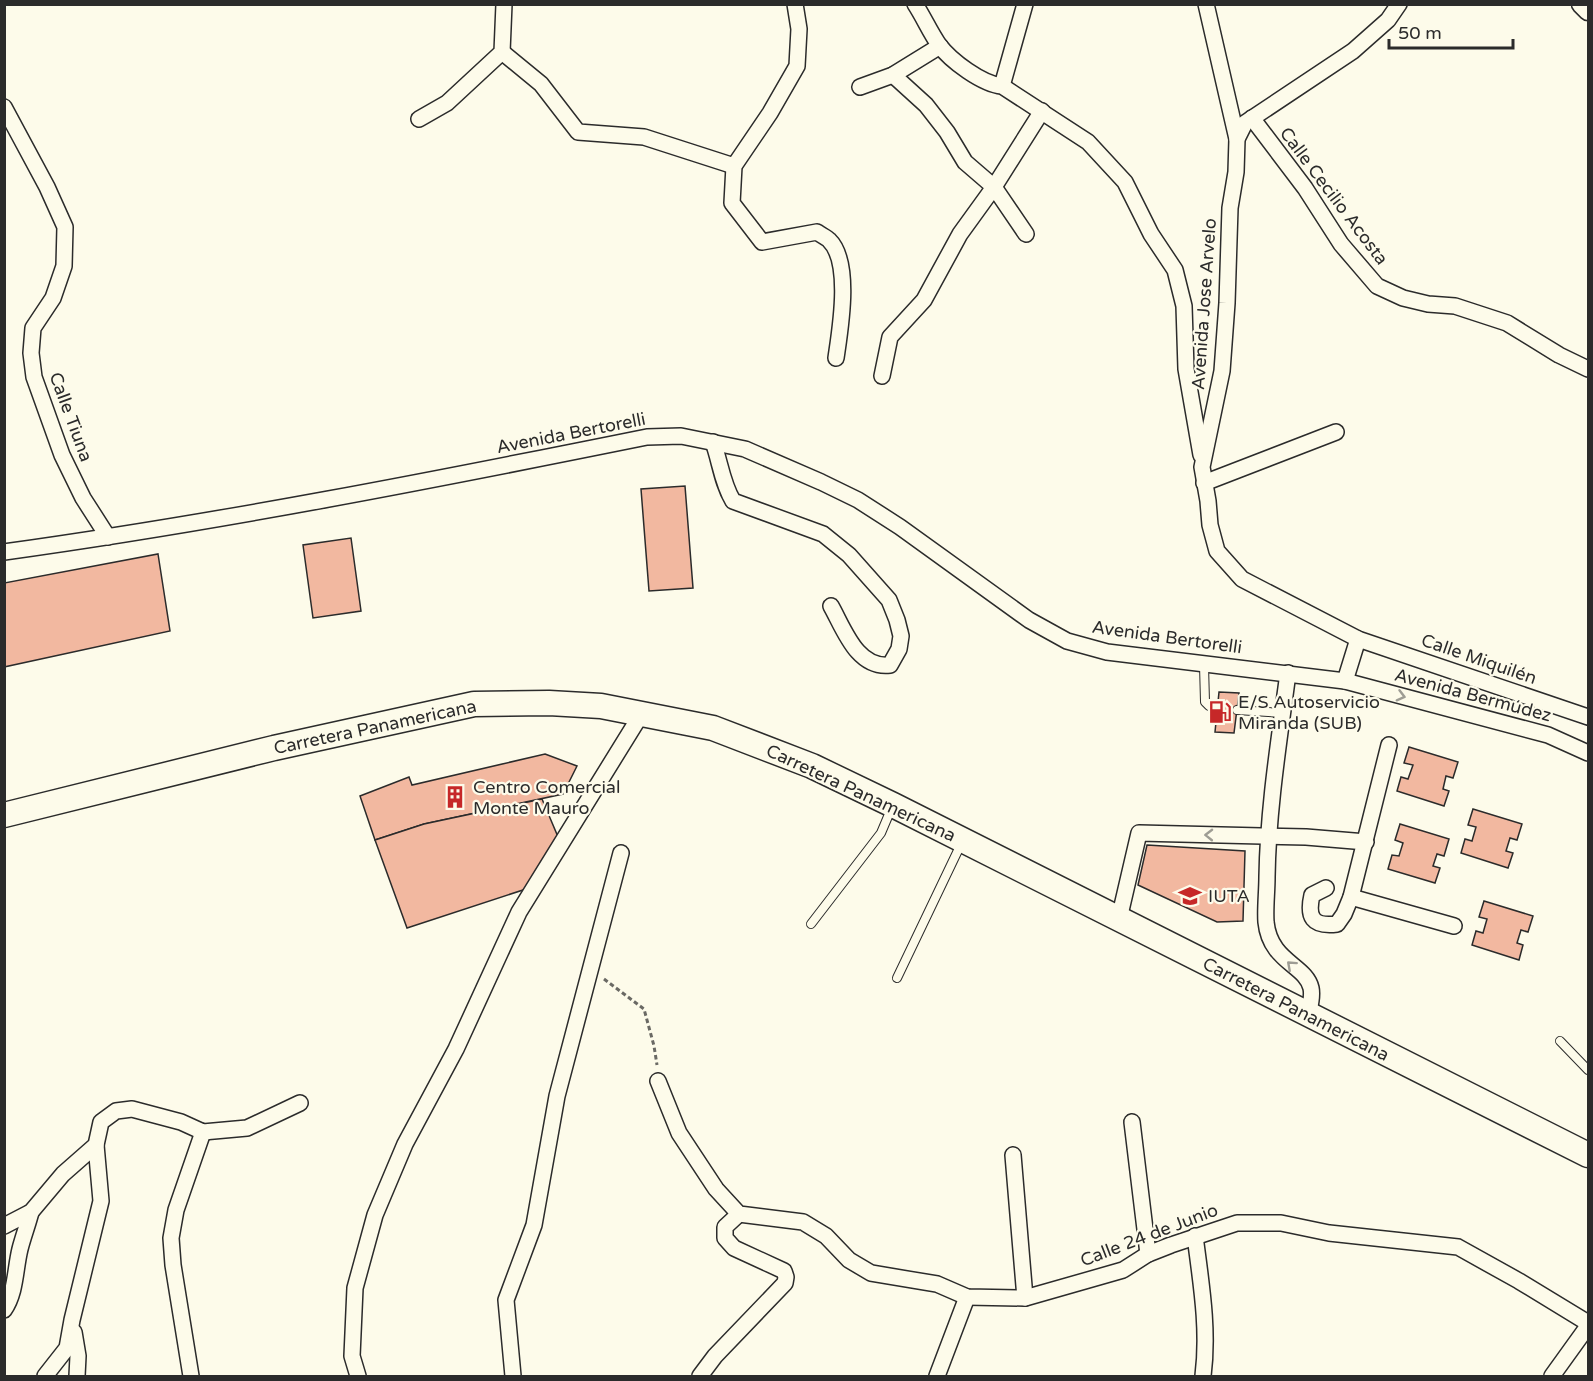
<svg xmlns="http://www.w3.org/2000/svg" width="1593" height="1381" font-family="'Varela Round',sans-serif">
	<style>
		.building { fill: #f2b8a0; stroke: #2b2b2b; stroke-width: 1.5 }
		.lines { fill: none; stroke-linecap: round; stroke-linejoin: round }
		.service-casing { stroke: #2b2b2b; stroke-width: 10 }
		.minor-casing { stroke: #2b2b2b; stroke-width: 18 }
		.tertiary-casing { stroke: #2b2b2b; stroke-width: 21 }
		.primary-casing { stroke: #2b2b2b; stroke-width: 27 }
		.path { stroke: #6a6964; stroke-width: 3; stroke-dasharray: 4.5 3; stroke-linecap: butt }
		.service { stroke: #fdfbea; stroke-width: 8 }
		.minor { stroke: #fdfbea; stroke-width: 15 }
		.tertiary { stroke: #fdfbea; stroke-width: 18 }
		.primary { stroke: #fdfbea; stroke-width: 24 }
		.oneway { stroke: #9e9d94 }
		.labels { text-anchor: middle; stroke-width: 4.5; stroke-linejoin: round; paint-order: stroke }
		.street-label { font-size: 18px; fill: #2b2b2b; stroke: #fdfbea }
		.poi-label { font-size: 18px; fill: #2b2b2b; stroke: #fdfbea; text-anchor: start }
	</style>
	<rect width="100%" height="100%" fill="#fdfbea"/>
	<g class="building">
		<polygon points="685,486 693,588 649,591 641,489"/>
		<polygon points="351,538 361,611 313,618 303,545"/>
		<polygon points="158,554 170,631 4,667 4,583"/>
		<polygon points="1219,692 1239,693 1234,733 1215,732"/>
		<polygon points="1409,747 1458,762 1453,778 1446,776 1443,789 1449,791 1444,806 1397,791 1401,777 1408,779 1413,765 1404,763"/>
		<polygon points="545,754 577,766 563,794 424,824 375,840 360,796 409,777 412,785"/>
		<polygon points="542,799 561,844 526,889 407,928 375,840 424,824"/>
		<polygon points="1473,809 1522,824 1517,840 1510,838 1506,851 1513,853 1508,868 1461,853 1465,839 1472,841 1476,827 1468,825"/>
		<polygon points="1400,824 1449,839 1444,856 1437,854 1433,866 1440,868 1435,883 1388,869 1392,855 1399,856 1403,843 1395,840"/>
		<polygon points="1147,845 1245,851 1243,921 1217,922 1138,885"/>
		<polygon points="1484,901 1533,916 1528,932 1521,930 1517,943 1523,945 1519,960 1472,945 1476,931 1483,933 1487,919 1479,917"/>
	</g>
	<g class="lines">
		<g class="service-casing">
			<g id="service">
				<polyline points="1204,665 1205,702 1209,706 1217,708"/>
				<polyline points="1237,710 1282,713"/>
				<polyline points="811,924 881,833 892,807"/>
				<polyline points="897,978 962,842"/>
				<polyline points="1560,1041 1588,1070"/>
			</g>
		</g>
		<g class="minor-casing">
			<g id="minor">
				<path d="M795 4 799 29 797 66 770 113 734 166 732 203 762 242 817 232C821 235 826 237 829 240 852 262 840 330 836 358"/>
				<path d="M915 4C924 18 930 32 939 45 951 61 982 84 1002 86L1088 142 1125 182 1151 234 1175 270 1184 306 1186 369 1201 455"/>
				<polyline points="1206,4 1237,139"/>
				<polyline points="1399,4 1388,20 1353,51 1245,123 1237,139 1236,172 1230,208 1227,303 1222,371 1202,467 1208,501 1210,525 1217,551 1242,579 1358,639 1588,717"/>
				<polyline points="502,52 541,84 578,132 644,137 734,166"/>
				<polyline points="893,75 926,105 947,132 965,162 994,187 1026,234"/>
				<polyline points="1002,86 1025,4"/>
				<polyline points="860,87 893,75 940,46"/>
				<polyline points="4,107 47,187 65,227 64,266 53,298 33,328 31,353 34,377 62,455 83,498 108,537"/>
				<polyline points="1252,118 1305,188 1341,244 1377,286 1403,298 1428,304 1455,306 1507,323 1559,355 1588,369"/>
				<polyline points="419,119 447,103 502,52 504,4"/>
				<polyline points="882,376 890,337 924,300 960,234 994,187 1042,111"/>
				<path d="M713 442C720 461 722 483 733 501L823 534 849 555 889 600 897 620 901 636 899 649 890 665C857 669 844 629 831 606"/>
				<polyline points="1204,483 1336,432"/>
				<path d="M4 552C220 522 434 480 647 437L681 436 745 449 821 482 858 500 900 527 1029 620 1067 641 1107 652 1345 681 1548 735 1588 753"/>
				<path d="M1288 673C1279 741 1268 809 1267 877 1267 892 1265 908 1266 922 1270 962 1306 965 1311 988 1313 997 1310 1006 1308 1015"/>
				<polyline points="1345,681 1358,639"/>
				<path d="M1326 888 1312 895C1307 917 1312 927 1337 924L1344 914 1351 897 1389 745"/>
				<polyline points="1351,897 1454,926"/>
				<polyline points="1119,919 1139,833 1306,837 1366,842"/>
				<polyline points="658,1081 679,1133 716,1189 739,1214 803,1222 826,1236 849,1260 871,1273 937,1284 967,1297 1025,1298 1123,1270 1148,1254 1171,1245 1237,1223 1281,1223 1329,1233 1458,1247 1519,1281 1588,1323"/>
				<polyline points="1132,1122 1148,1254"/>
				<polyline points="1013,1155 1025,1298"/>
				<polyline points="4,1226 31,1212 63,1174 96,1145 101,1122 116,1111 132,1109 181,1122 203,1132 247,1128 300,1103"/>
				<path d="M1195 1236C1201 1283 1209 1329 1203 1376"/>
				<path d="M4 1310C16 1293 15 1269 20 1249 23 1237 28 1224 31 1212"/>
				<polyline points="74,1332 78,1356 77,1376"/>
				<polyline points="45,1376 67,1348 72,1320 101,1201 96,1145"/>
				<polyline points="191,1376 173,1265 171,1238 176,1210 203,1132"/>
				<polyline points="358,1376 352,1356 355,1288 375,1215 405,1144 456,1049 519,912 642,713"/>
				<polyline points="513,1376 506,1300 534,1225 557,1096 621,853"/>
				<polyline points="700,1376 715,1356 785,1283 786,1277 784,1271 734,1248 725,1238 725,1227 739,1214"/>
				<polyline points="937,1376 967,1297"/>
				<polyline points="1552,1376 1588,1326"/>
			</g>
		</g>
		<g class="tertiary-casing">
			<polyline id="tertiary" points="1581,4 1588,11"/>
		</g>
		<g class="primary-casing">
			<polyline id="primary" points="4,815 274,748 474,704 549,703 601,706 713,728 812,766 893,805 1588,1155"/>
		</g>
		<polyline class="path" points="604,979 644,1009 654,1046 657,1065"/>
		<use href="#service" class="service"/>
		<use href="#minor" class="minor"/>
		<use href="#tertiary" class="tertiary"/>
		<use href="#primary" class="primary"/>
	</g>
	<defs><path id="oneway-chevron" d="M-2-3.5L2.5 0L-2 3.5" fill="none" stroke-width="1.6" stroke-linecap="round" stroke-linejoin="round" transform="scale(1.5)"/></defs>
	<g class="oneway">
		<use href="#oneway-chevron" transform="translate(1401 696) rotate(15)"/>
		<use href="#oneway-chevron" transform="translate(1209 835) rotate(-179)"/>
		<use href="#oneway-chevron" transform="translate(1291 965) rotate(-138)"/>
	</g>
	<defs>
		<g id="fuel-bare" transform="scale(1.8)"><path d="M-5.5-6h7V0h2V4h1.3V-2.5L3-4.5l.8-.8L6-3V5H2.5V1h-1V6h-7ZM-4.2-4.7v3.2H.2V-4.7Z" fill="#c62828" stroke="#fdfbea" stroke-width="2.5" paint-order="stroke"/></g>
		<g id="building-bare" transform="scale(1.8)"><path d="M-4-6H4V6H1V3H-1V6H-4ZM-2.5-4.3h1.7v1.8h-1.7ZM.8-4.3h1.7v1.8H.8ZM-2.5-1h1.7V.8h-1.7ZM.8-1h1.7V.8H.8Z" fill="#c62828" stroke="#fdfbea" stroke-width="2.5" paint-order="stroke"/></g>
		<g id="university-bare" transform="scale(1.8)"><path d="M0-5L7-2L0 1L-7-2ZM-4 1L0 2.5L4 1V4Q0 6-4 4Z" fill="#c62828" stroke="#fdfbea" stroke-width="2.5" paint-order="stroke"/></g>
	</defs>
	<g fill-rule="evenodd">
		<use href="#fuel-bare" x="1220" y="712"/>
		<use href="#building-bare" x="455" y="797"/>
		<use href="#university-bare" x="1190" y="896"/>
	</g>
	<g class="labels">
		<g class="street-label">
			<text transform="translate(1334 196) rotate(53)" y="6">Calle Cecilio Acosta</text>
			<text transform="translate(1204 304) rotate(-86)" y="6">Avenida Jose Arvelo</text>
			<text transform="translate(71 417) rotate(70)" y="6">Calle Tiuna</text>
			<text transform="translate(571 433) rotate(-11)" y="6">Avenida Bertorelli</text>
			<text transform="translate(1167 637) rotate(8)" y="6">Avenida Bertorelli</text>
			<text transform="translate(1479 659) rotate(19)" y="6">Calle Miquilén</text>
			<text transform="translate(1473 695) rotate(15)" y="6">Avenida Bermúdez</text>
			<text transform="translate(375 727) rotate(-12)" y="6">Carretera Panamericana</text>
			<text transform="translate(861 793) rotate(25)" y="6">Carretera Panamericana</text>
			<text transform="translate(1296 1009) rotate(27)" y="6">Carretera Panamericana</text>
			<text transform="translate(1149 1235) rotate(-21)" y="6">Calle 24 de Junio</text>
		</g>
		<g class="poi-label">
			<text x="1238" y="708">E/S Autoservicio<tspan x="1238" dy="21">Miranda (SUB)</tspan></text>
			<text x="473" y="793">Centro Comercial<tspan x="473" dy="21">Monte Mauro</tspan></text>
			<text x="1208" y="902">IUTA</text>
		</g>
	</g>
	<rect width="1593" height="1381" fill="none" stroke="#2b2b2b" stroke-width="12"/>
	<path d="M1389 39v9h124v-9" fill="none" stroke="#2b2b2b" stroke-width="3"/>
	<text x="1398" y="39" font-size="18" fill="#2b2b2b" stroke="#fdfbea" stroke-width="4.5" paint-order="stroke">50 m</text>
</svg>
